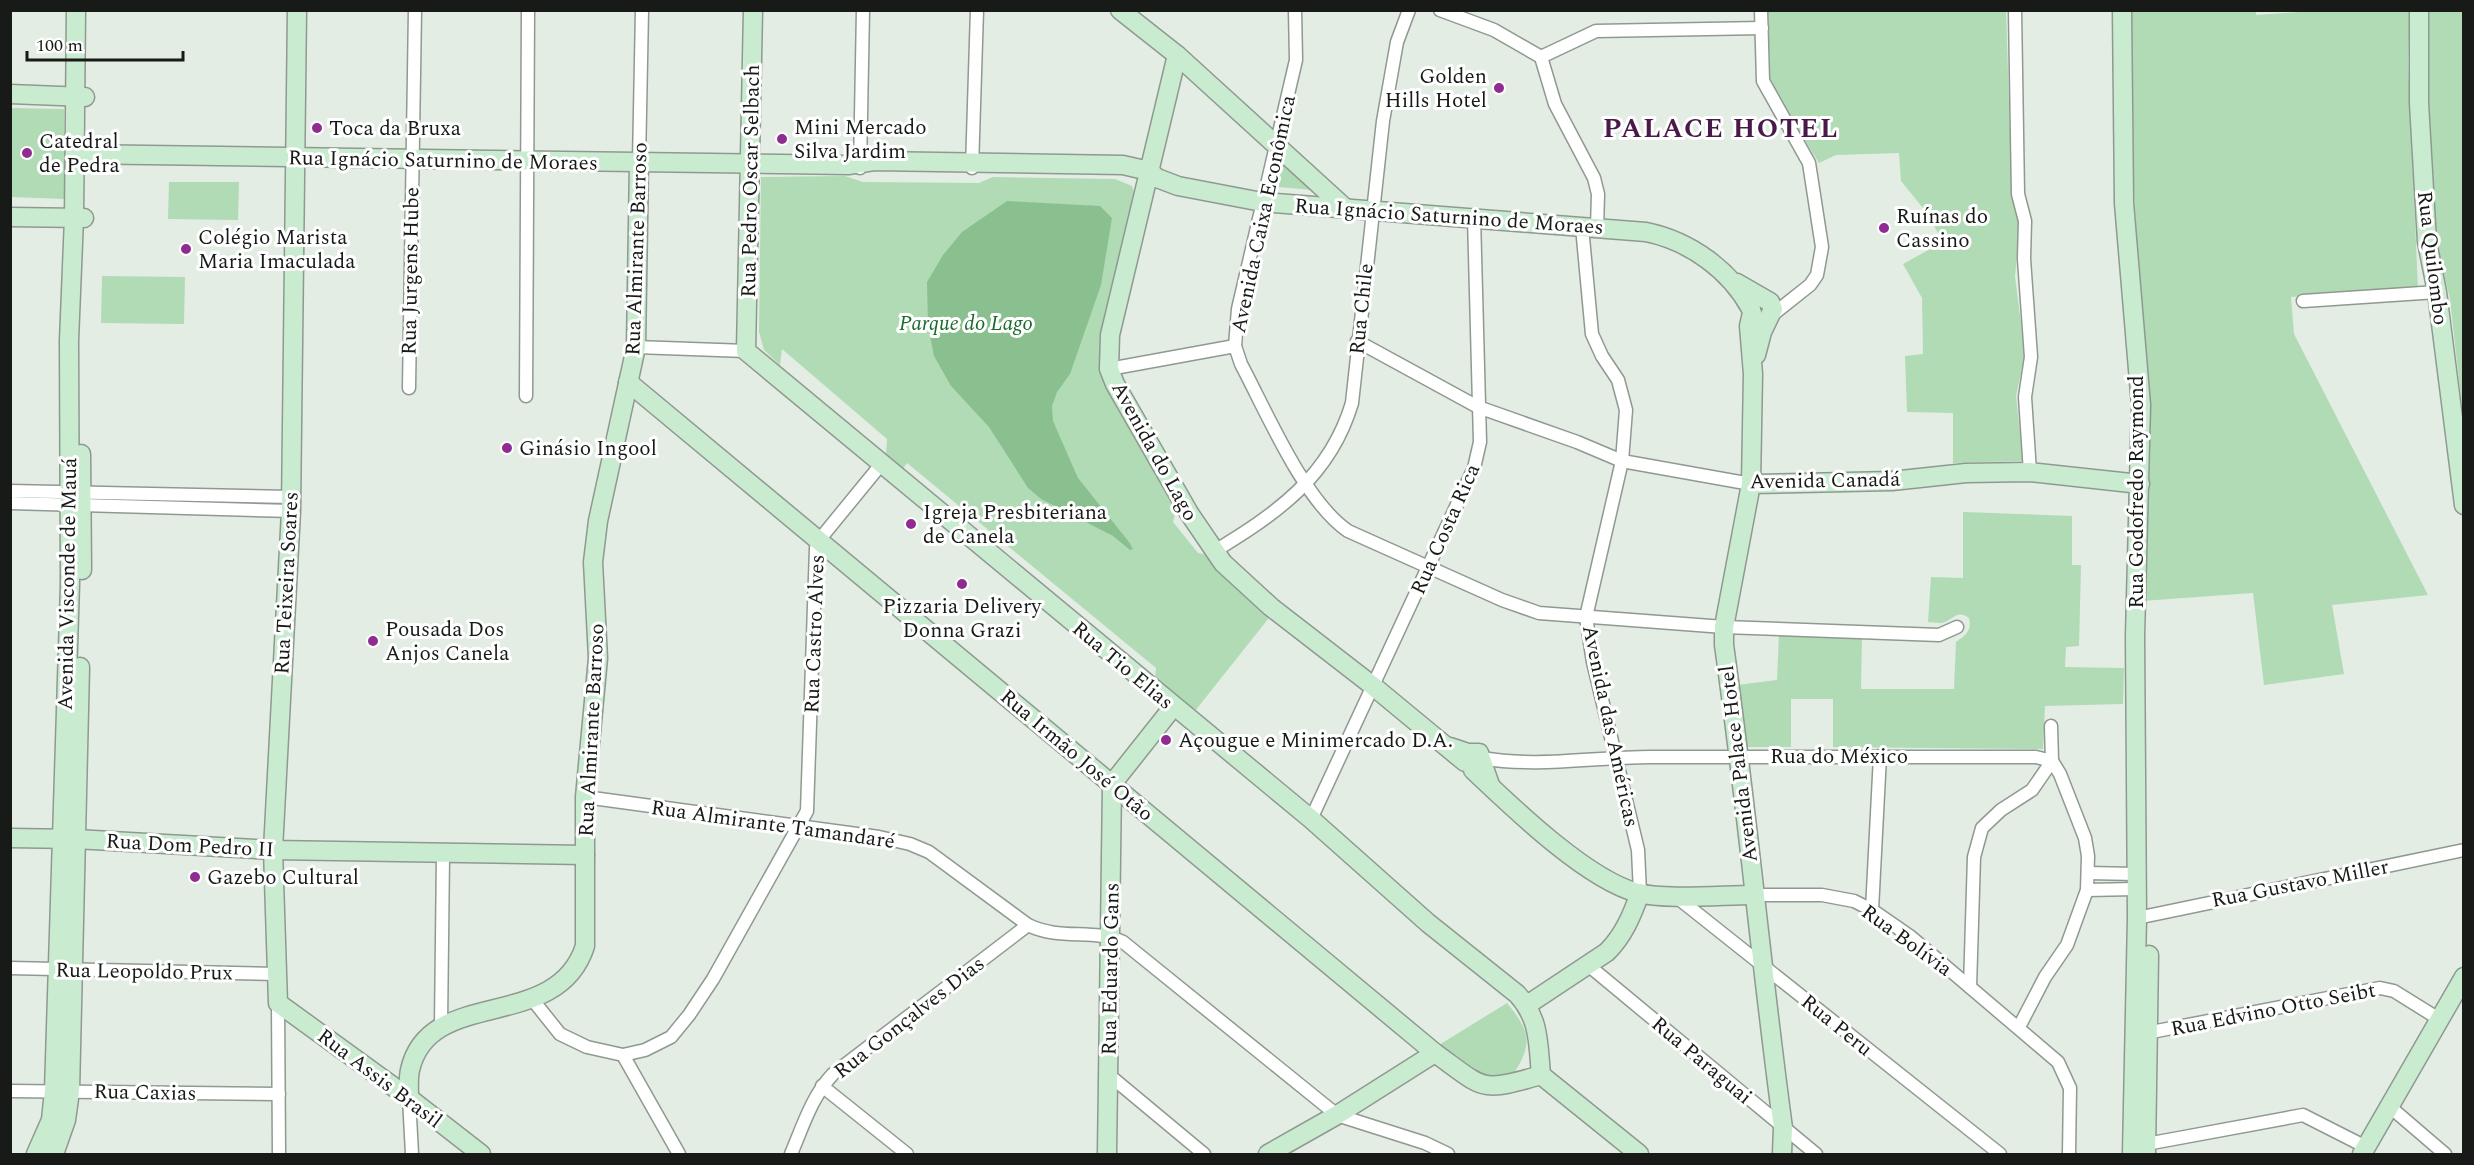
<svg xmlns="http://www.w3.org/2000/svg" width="2474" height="1165" font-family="Spectral,serif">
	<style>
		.green { fill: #b0dbb5 }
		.water { fill: #8ac090 }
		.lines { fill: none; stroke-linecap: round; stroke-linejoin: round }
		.street-casing { stroke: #909991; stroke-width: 15 }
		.secondary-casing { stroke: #909991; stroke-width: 21 }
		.street { stroke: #fff; stroke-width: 12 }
		.secondary { stroke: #c9ecd0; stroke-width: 18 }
		.poi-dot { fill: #902b91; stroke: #fff; stroke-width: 2 }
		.labels { text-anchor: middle; stroke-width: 6; stroke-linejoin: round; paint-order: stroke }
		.poi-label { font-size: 21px; fill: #171a17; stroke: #fff; text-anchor: start }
		.street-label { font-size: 21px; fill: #171a17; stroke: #fff }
		.park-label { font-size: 21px; font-style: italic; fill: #1a692e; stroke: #fff }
		.district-label { font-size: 27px; font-weight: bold; letter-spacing: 1.5px; fill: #491949; stroke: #fff }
	</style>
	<rect width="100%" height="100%" fill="#e3ede4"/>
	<g class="green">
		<polygon points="2256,10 2256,15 2328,10 2410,11 2408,62 2418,289 2291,297 2294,334 2428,595 2332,605 2344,674 2264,685 2253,593 2142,601 2151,410 2139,284 2132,155 2130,11"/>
		<polygon points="1768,11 2006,11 2012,196 2020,223 2015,277 2025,354 2016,396 2023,461 1953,463 1953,413 1907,412 1905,356 1923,354 1922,298 1903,264 1943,242 1927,213 1901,181 1899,153 1836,155 1819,163 1773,90 1770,79"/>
		<polygon points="2428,11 2463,11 2463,416 2450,299 2435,237 2428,106"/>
		<polygon points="11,108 64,109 64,199 11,197"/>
		<polygon points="1282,156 1324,191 1278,187"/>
		<polygon points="845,176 863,182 979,183 993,177 1115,179 1132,186 1136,197 1102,355 1177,506 1173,522 1198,553 1208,555 1272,614 1195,711 1155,679 1156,668 907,463 902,470 886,456 887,439 782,349 780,365 764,350 759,332 761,177"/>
		<polygon points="169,182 239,182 238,220 168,219"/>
		<polygon points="102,276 185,277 184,324 101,323"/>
		<path d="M1963 512 2072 516V565H2081L2079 646 2066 647 2065 667 2124 668 2123 704 2045 706 2043 749 1833 747V699H1791V747H1745L1737 685 1777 680 1779 634 1862 637 1861 689H1954L1956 642C1966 635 1972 631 1969 618 1957 610 1955 618 1945 622 1941 624 1933 622 1928 622L1931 577 1963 578Z"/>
		<path d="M1507 1003C1529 1030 1534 1042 1514 1073 1482 1084 1464 1063 1439 1045Z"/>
	</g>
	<polygon class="water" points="1007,201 1100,206 1112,218 1101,285 1070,374 1057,392 1052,406 1053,421 1078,478 1129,542 1133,549 1130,550 1113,536 1041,499 1028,488 989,427 951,386 934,356 928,326 927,282 943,255 962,232"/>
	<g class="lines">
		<g class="street-casing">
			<g id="street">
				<path d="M1295 10 1296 60 1238 309 1235 346 1241 364C1267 413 1304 501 1348 531L1502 600 1539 613 1724 627 1939 635 1957 627"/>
				<polyline points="1440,10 1494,30 1541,57"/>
				<polyline points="1761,10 1763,81 1809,163 1822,247 1817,275 1810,285 1771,316"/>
				<polyline points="2015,10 2018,194 2025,221 2024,259 2031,357 2025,397 2030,472"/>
				<polyline points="1541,57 1596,31 1762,28"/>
				<polyline points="1541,57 1555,104 1594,178 1598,194 1597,228"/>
				<polyline points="639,162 642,10"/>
				<polyline points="860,168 863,10"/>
				<polyline points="972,168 977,10"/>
				<polyline points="1582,227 1592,334 1602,356 1618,380 1626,410 1622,461 1586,617 1593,662 1638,850 1640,893"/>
				<polyline points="2303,301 2437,292"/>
				<polyline points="1357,341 1478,407 1577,442 1622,461 1751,484"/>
				<polyline points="636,347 746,351"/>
				<polyline points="1109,369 1235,346"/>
				<polyline points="409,388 415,10"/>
				<polyline points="526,396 528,10"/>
				<polyline points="10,491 291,497"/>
				<polyline points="10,503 291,511"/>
				<path d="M1213 552C1276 514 1330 477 1352 403L1383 121 1397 42 1409 10"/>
				<path d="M1482 758C1537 768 1594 757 1650 757 1778 756 1907 756 2036 757L2052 761"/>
				<path d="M585 797 879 837 910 844 929 852 1028 925C1061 941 1093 928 1123 942L1337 1115 1425 1143 1448 1154"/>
				<polyline points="1311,819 1474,468 1480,442 1474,217"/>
				<polyline points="2088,873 2135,874"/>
				<polyline points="2087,890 2135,889"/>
				<polyline points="1674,895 2000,1154"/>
				<polyline points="1753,895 1822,895 1854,901 1872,910 1911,937 2058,1062 2070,1088 2069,1154"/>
				<polyline points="1872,910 1880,756"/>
				<polyline points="2137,918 2464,850"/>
				<polyline points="1588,965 1816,1154"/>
				<polyline points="10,968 277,974"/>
				<polyline points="1970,987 1974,857 1982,828 2001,810 2032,790 2052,761 2051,726"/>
				<polyline points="532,999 560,1034 587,1047 623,1055 645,1050 671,1037 689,1015 713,979 807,811 816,548 820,539 883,462"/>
				<polyline points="278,1003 279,1154"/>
				<polyline points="441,1025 443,855"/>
				<polyline points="2019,1027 2045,977 2067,945 2087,890 2088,856 2085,838 2060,774 2052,761"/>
				<polyline points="2141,1034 2380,988 2394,991 2439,1019"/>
				<polyline points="623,1055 679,1154"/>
				<polyline points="1109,1075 1204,1154"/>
				<polyline points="822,1086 907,1154"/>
				<polyline points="10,1091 279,1094"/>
				<polyline points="409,1098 412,1154"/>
				<polyline points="2389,1106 2445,1154"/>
				<polyline points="2141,1145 2303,1115 2366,1147"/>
				<path d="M791 1154C803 1126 812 1096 833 1074L1028 925"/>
			</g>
		</g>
		<g class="secondary-casing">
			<g id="secondary">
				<polyline points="297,10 291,511 273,850 278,1003 409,1098 481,1154"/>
				<path d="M753 10 746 351 1311 819 1428 923 1517 994C1540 1019 1538 1043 1541 1075"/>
				<polyline points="1120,10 1177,55 1345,208"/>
				<polyline points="2122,10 2124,203 2141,405 2135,636 2137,918 2132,1154"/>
				<polyline points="2419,10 2419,103 2427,242 2437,292 2464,505"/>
				<polyline points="1177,55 1110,335 1109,369 1115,384 1189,513 1223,563 1271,607 1373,686 1465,762"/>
				<polyline points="10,94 85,97"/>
				<path d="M75 154 848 165 874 161 1123 165 1149 171 1157 178 1178 186 1262 202 1646 232C1690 241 1730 270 1751 309"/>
				<polyline points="10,217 84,218"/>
				<polyline points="1737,283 1770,302 1773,309 1762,332 1756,355"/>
				<path d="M1752 313 1749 326 1753 374 1751 484 1724 627V645C1747 806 1761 967 1783 1128L1782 1154"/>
				<path d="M628 382 1435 1053C1485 1089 1479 1093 1541 1075"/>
				<polyline points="81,454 82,570"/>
				<polyline points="1751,484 1892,481 1966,473 2030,472 2140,484"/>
				<polyline points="1450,747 1468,753 1479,753 1490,785"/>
				<path d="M1473 770C1512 807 1587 880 1638 893 1665 900 1723 895 1753 895"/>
				<polyline points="1112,784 1173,707"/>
				<polyline points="10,838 75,839 273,850 585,855"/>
				<path d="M1527 1005 1607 952C1624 935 1632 915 1640 893"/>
				<polyline points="1541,1075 1639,1154"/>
				<path d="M409 1098C409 1089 408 1079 410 1070 429 985 557 1034 585 946V797L598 658 593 562 598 521 636 347 639 162"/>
				<polyline points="36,1154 51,1120 54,1091 70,584 69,341 74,218 76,10"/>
				<polyline points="54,1154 66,1120 70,1091 80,667"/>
				<polyline points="1107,1154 1112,784"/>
				<polyline points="1268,1154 1337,1115 1435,1053"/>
				<polyline points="2146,1154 2149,955"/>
				<polyline points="2362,1154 2464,977"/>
			</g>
		</g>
		<use href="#street" class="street"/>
		<use href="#secondary" class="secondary"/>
	</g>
	<g class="poi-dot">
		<circle cx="1499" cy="88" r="6"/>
		<circle cx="317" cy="128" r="6"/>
		<circle cx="782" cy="139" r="6"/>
		<circle cx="27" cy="153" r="6"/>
		<circle cx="1884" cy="228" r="6"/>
		<circle cx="186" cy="249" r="6"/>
		<circle cx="507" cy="448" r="6"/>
		<circle cx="911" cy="524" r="6"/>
		<circle cx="962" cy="584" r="6"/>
		<circle cx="373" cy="641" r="6"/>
		<circle cx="1166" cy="740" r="6"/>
		<circle cx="195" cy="877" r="6"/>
	</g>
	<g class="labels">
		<g class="poi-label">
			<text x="1487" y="83" text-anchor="end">Golden<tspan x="1487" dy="24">Hills Hotel</tspan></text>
			<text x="794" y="134">Mini Mercado<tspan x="794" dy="24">Silva Jardim</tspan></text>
			<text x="329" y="135">Toca da Bruxa</text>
			<text x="39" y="148">Catedral<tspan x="39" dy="24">de Pedra</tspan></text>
			<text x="1896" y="223">Ruínas do<tspan x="1896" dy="24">Cassino</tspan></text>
			<text x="198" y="244">Colégio Marista<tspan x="198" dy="24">Maria Imaculada</tspan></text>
			<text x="519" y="455">Ginásio Ingool</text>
			<text x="923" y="519">Igreja Presbiteriana<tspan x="923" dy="24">de Canela</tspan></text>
			<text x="962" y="613" text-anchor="middle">Pizzaria Delivery<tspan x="962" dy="24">Donna Grazi</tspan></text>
			<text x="385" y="636">Pousada Dos<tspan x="385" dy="24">Anjos Canela</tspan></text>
			<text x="1178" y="747">Açougue e Minimercado D.A.</text>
			<text x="207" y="884">Gazebo Cultural</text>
		</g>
		<g class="street-label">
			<text transform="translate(443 160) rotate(1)" y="7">Rua Ignácio Saturnino de Moraes</text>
			<text transform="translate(750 181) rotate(-89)" y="7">Rua Pedro Oscar Selbach</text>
			<text transform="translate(1263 214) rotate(-78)" y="7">Avenida Caixa Econômica</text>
			<text transform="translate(1449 216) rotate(4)" y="7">Rua Ignácio Saturnino de Moraes</text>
			<text transform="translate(636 249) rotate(-88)" y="7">Rua Almirante Barroso</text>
			<text transform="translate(2433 258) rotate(83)" y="7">Rua Quilombo</text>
			<text transform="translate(410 271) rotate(-89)" y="7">Rua Jurgens Hube</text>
			<text transform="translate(1361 309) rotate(-84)" y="7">Rua Chile</text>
			<text transform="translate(1155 451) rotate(61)" y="7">Avenida do Lago</text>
			<text transform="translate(1825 480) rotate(-1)" y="7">Avenida Canadá</text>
			<text transform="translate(2136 492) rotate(-90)" y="7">Rua Godofredo Raymond</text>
			<text transform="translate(1445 529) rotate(-66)" y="7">Rua Costa Rica</text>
			<text transform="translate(286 583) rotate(-87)" y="7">Rua Teixeira Soares</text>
			<text transform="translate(67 584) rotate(-89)" y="7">Avenida Visconde de Mauá</text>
			<text transform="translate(814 634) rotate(-88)" y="7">Rua Castro Alves</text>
			<text transform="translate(1123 665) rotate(40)" y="7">Rua Tio Elias</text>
			<text transform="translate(1611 726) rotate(78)" y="7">Avenida das Américas</text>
			<text transform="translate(591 730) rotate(-87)" y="7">Rua Almirante Barroso</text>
			<text transform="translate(1077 755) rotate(40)" y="7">Rua Irmão José Otão</text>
			<text x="1839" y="763">Rua do México</text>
			<text transform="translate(1738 764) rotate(-97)" y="7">Avenida Palace Hotel</text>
			<text transform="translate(773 824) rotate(8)" y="7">Rua Almirante Tamandaré</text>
			<text transform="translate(190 845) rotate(3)" y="7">Rua Dom Pedro II</text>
			<text transform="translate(2300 883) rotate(-11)" y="7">Rua Gustavo Miller</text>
			<text transform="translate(1907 940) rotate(36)" y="7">Rua Bolívia</text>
			<text transform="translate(1110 969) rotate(-89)" y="7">Rua Eduardo Gans</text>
			<text transform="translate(144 971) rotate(1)" y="7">Rua Leopoldo Prux</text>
			<text transform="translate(2273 1009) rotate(-11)" y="7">Rua Edvino Otto Seibt</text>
			<text transform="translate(909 1017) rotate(-38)" y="7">Rua Gonçalves Dias</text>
			<text transform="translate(1837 1025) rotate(39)" y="7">Rua Peru</text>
			<text transform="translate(1702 1060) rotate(40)" y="7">Rua Paraguai</text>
			<text transform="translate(380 1078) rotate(37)" y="7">Rua Assis Brasil</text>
			<text transform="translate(145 1092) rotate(1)" y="7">Rua Caxias</text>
		</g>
		<g class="park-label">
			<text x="966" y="330">Parque do Lago</text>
		</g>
		<g class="district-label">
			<text x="1721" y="137">PALACE HOTEL</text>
		</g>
	</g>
	<rect width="2474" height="1165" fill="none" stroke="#171a17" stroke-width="24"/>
	<path d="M27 51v9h156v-9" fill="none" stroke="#171a17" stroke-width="3"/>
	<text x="36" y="51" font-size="18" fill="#171a17" stroke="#ffffff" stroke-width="4.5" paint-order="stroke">100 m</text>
</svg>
